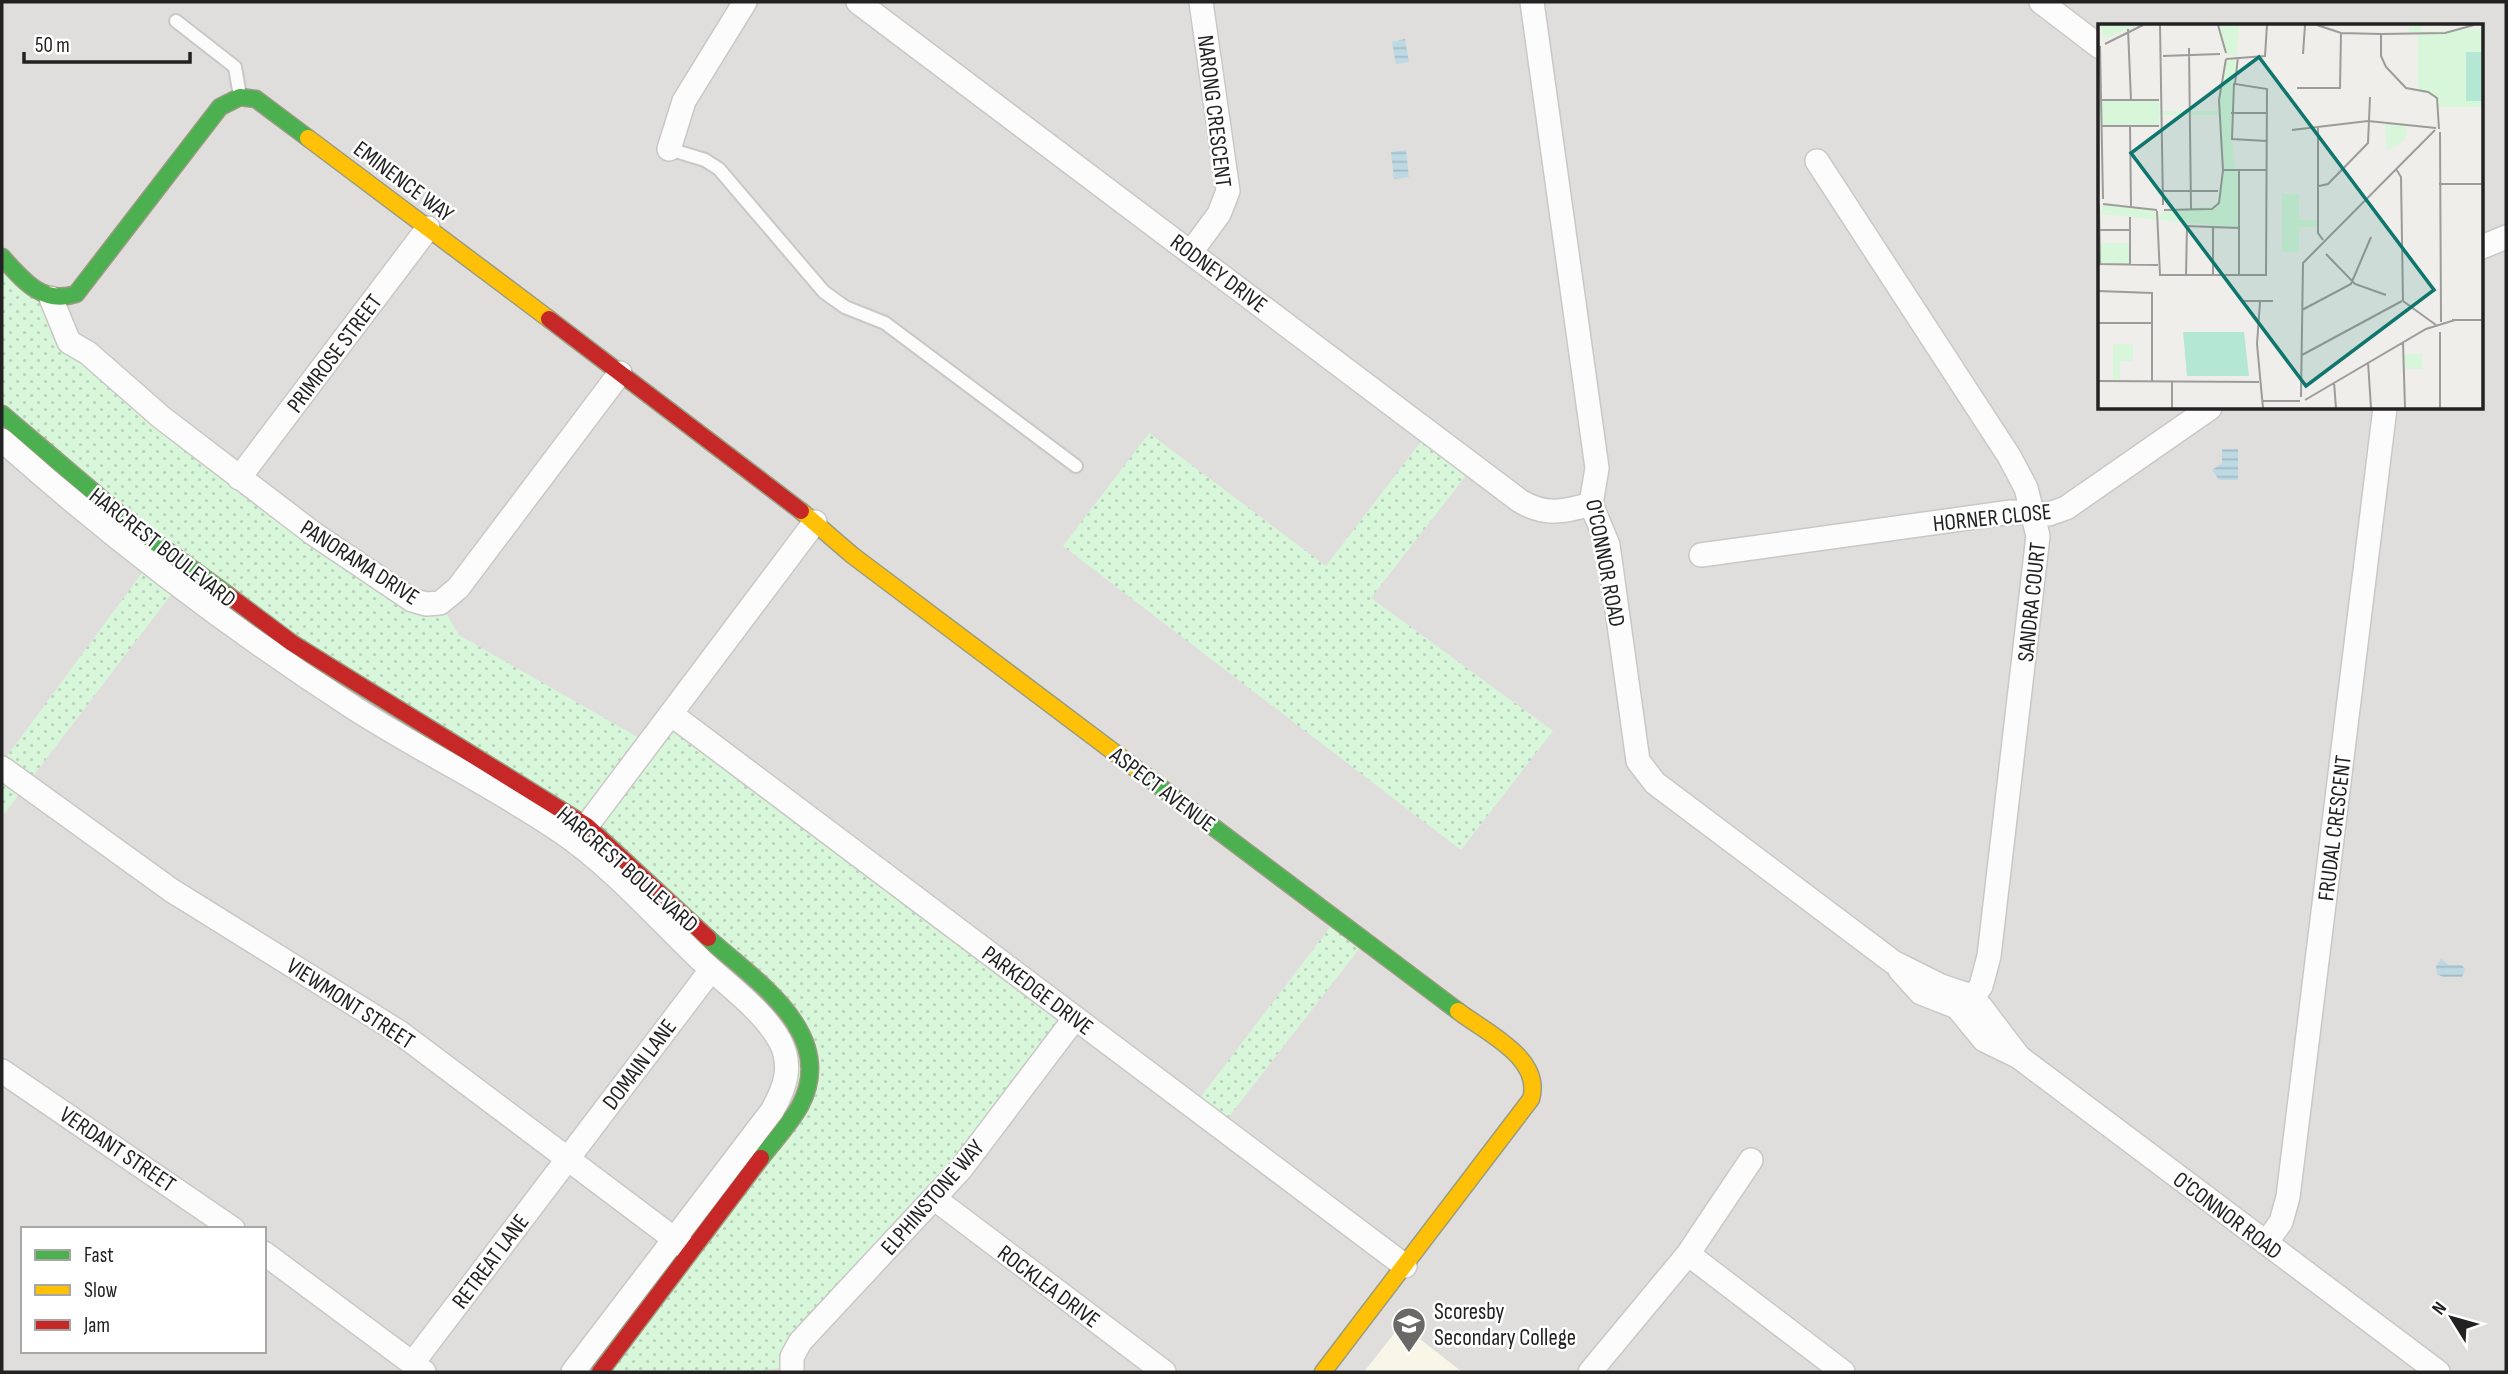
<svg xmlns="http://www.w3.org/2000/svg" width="2508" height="1374" font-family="'Sofia Sans Condensed',sans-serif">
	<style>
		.residential { fill: #dfdedc; fill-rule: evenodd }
		.education { fill: #f8f7e7 }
		.park { fill: url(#park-dots) }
		.parking { fill: #e0dfde }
		.water { fill: url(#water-rules) }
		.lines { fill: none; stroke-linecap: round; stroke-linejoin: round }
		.lane-casing { stroke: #c9c8c6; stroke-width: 16 }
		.street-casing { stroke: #c9c8c6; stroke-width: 26 }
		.fast-casing { stroke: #999c80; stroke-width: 19 }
		.slow-casing { stroke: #999c80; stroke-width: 19 }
		.jam-casing { stroke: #999c80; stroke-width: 19 }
		.lane { stroke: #fdfcfc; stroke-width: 12 }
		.street { stroke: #fdfcfc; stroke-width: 23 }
		.fast { stroke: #4caf50; stroke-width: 16 }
		.slow { stroke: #ffc107; stroke-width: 16 }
		.jam { stroke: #c62828; stroke-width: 16 }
		.labels { text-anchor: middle; stroke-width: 5; stroke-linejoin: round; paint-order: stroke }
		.street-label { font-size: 23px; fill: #222; stroke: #fff }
		.poi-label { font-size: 23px; fill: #222; stroke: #fff; text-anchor: start }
		.inset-road { fill: none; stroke: #9e9c9a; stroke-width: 2 }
		.view { fill: #0f766e; fill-opacity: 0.15; stroke: #0f766e; stroke-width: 3.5 }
		.inset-edge { fill: none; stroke: #222; stroke-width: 3.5 }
	</style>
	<defs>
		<pattern id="park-dots" width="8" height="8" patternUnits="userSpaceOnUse" patternTransform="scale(1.75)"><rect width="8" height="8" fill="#d8f6d9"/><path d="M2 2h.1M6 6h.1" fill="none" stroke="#b9d3ba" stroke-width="1.8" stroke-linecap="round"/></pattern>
		<pattern id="water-rules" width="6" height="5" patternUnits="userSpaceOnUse" patternTransform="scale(1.75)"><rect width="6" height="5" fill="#bddae4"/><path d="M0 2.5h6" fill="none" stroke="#a2bbc3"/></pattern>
	</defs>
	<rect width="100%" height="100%" fill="#f0eeea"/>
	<path class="residential" d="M2 2H2506V1372H1462L1401 1325 1364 1372H2ZM2100 26H2482V408H2100ZM23 1229H264V1351H23Z"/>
	<polygon class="education" points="1401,1325 1416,1336 1462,1372 1364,1372"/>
	<g class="park">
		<polygon points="2,256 60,326 314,534 440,603 459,635 648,743 671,714 1075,1018 791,1366 753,1372 600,1372 800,1108 794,1018 190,570 2,817 2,763 161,547 2,413"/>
		<polygon points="1429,431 1474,465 1371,598 1553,731 1461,850 1063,546 1149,433 1326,566"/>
		<polygon points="1337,918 1366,940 1221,1127 1193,1107"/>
	</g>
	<polygon class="parking" points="180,594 571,846 690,958 682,958 611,890 559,846 332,708 192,611 183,603"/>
	<g class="water">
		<polygon points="1405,39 1409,62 1396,64 1392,42"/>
		<polygon points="1406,150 1409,177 1394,179 1391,152"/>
		<polygon points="2222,449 2238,449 2238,480 2219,480 2212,470 2222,463"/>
		<polygon points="2441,959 2449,965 2462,965 2465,970 2462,977 2443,977 2437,974 2436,966"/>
	</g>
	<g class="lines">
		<g class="lane-casing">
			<g id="lane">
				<polyline points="176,21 235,67 240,96"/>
				<polyline points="669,149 705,160 719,169 824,292 845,307 885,323 1076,466"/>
			</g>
		</g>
		<g class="street-casing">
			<g id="street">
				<path d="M858 2 1520 501C1545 516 1564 512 1591 504"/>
				<polyline points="1532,2 1597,468 1591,504 1608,545 1638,761 1655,783 1893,962 1941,986 1968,995 1981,1007 2019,1057"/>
				<polyline points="2041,2 2100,47"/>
				<polyline points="669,149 684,101 745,2"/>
				<polyline points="1817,161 2009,456 2026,488 2038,536 1989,956 1981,986 1962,1012"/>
				<polyline points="2482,247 2506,237"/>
				<polyline points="1191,252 1219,214 1228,191 1201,2"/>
				<polyline points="51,298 69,342 88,353 161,417 314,534 412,600 426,604 440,603 458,588 620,373"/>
				<path d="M2 440C112 538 230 628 354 708 421 751 494 786 560 831 612 866 656 917 702 961 727 985 763 1010 780 1041 793 1066 785 1088 772 1111L573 1372"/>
				<polyline points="239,478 428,228"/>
				<polyline points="1701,555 2011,512 2049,514 2066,508 2210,408"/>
				<polyline points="671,714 1405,1266"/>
				<polyline points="2,768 171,890 399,1032 685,1247"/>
				<polyline points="579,836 815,522"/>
				<polyline points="1900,970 1921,993 1957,1007 1984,1040 2019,1057 2438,1372"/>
				<polyline points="2,1071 233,1229"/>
				<polyline points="935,1199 1164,1372"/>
				<polyline points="2266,1243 2281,1222 2288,1197 2385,408"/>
				<polyline points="264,1253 424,1372"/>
				<polyline points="1688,1254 1843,1372"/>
				<polyline points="412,1364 711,970"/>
				<polyline points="792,1372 792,1357 800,1342 960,1170 1075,1018"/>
				<polyline points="1590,1372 1688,1254 1751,1160"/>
			</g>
		</g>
		<g class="fast-casing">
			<g id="fast">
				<path d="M2 257C23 280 42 305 76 294L220 107 240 97 256 99 308 138"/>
				<polyline points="2,414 136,528 228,595"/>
				<polyline points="1135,768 1458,1011"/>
				<path d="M708 938C754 980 839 1033 800 1106 790 1124 774 1141 761 1158"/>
			</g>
		</g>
		<g class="slow-casing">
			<g id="slow">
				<polyline points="308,138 549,319"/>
				<polyline points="801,511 852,555 1135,768"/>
				<path d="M1323 1372 1531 1099C1543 1058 1485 1032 1458 1011"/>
			</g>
		</g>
		<g class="jam-casing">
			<g id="jam">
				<polyline points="549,319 801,511"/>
				<polyline points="228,595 292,643 587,826 708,938"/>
				<polyline points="600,1372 761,1158"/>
			</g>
		</g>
		<use href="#lane" class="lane"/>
		<use href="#street" class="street"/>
		<use href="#fast" class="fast"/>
		<use href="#slow" class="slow"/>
		<use href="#jam" class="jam"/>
	</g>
	<defs>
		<g id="school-pin" transform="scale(1.75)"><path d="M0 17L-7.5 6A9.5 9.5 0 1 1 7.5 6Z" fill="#6a6968" stroke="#fff"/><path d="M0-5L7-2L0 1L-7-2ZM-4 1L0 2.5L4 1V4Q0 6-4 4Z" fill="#fff"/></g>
	</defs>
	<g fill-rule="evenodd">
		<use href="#school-pin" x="1409" y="1324"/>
	</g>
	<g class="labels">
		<g class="street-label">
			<text transform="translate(1215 111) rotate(83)" y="8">NARONG CRESCENT</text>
			<text transform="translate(404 181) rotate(37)" y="8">EMINENCE WAY</text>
			<text transform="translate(1219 273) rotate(37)" y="8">RODNEY DRIVE</text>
			<text transform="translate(334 353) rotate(-53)" y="8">PRIMROSE STREET</text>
			<text transform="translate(1992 517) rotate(-6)" y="8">HORNER CLOSE</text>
			<text transform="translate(163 547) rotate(38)" y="8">HARCREST BOULEVARD</text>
			<text transform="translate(360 562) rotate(33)" y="8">PANORAMA DRIVE</text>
			<text transform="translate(1606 563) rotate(79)" y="8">O'CONNOR ROAD</text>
			<text transform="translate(2031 602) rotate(-84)" y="8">SANDRA COURT</text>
			<text transform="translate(1163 789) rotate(37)" y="8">ASPECT AVENUE</text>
			<text transform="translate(2334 828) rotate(-83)" y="8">FRUDAL CRESCENT</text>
			<text transform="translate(628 869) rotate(41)" y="8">HARCREST BOULEVARD</text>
			<text transform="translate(1038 990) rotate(37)" y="8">PARKEDGE DRIVE</text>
			<text transform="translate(351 1003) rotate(33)" y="8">VIEWMONT STREET</text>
			<text transform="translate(639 1064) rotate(-53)" y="8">DOMAIN LANE</text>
			<text transform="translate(118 1149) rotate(34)" y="8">VERDANT STREET</text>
			<text transform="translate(932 1197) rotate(-49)" y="8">ELPHINSTONE WAY</text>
			<text transform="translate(2228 1215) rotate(37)" y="8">O'CONNOR ROAD</text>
			<text transform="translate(490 1261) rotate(-53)" y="8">RETREAT LANE</text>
			<text transform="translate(1049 1286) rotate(37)" y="8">ROCKLEA DRIVE</text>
		</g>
		<g class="poi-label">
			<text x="1434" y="1319">Scoresby<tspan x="1434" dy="26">Secondary College</tspan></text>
		</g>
	</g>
	<g transform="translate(2098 24)">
		<rect width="385" height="385" fill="#f0eeea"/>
		<path d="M3 1H40L6 15ZM120 1H141L133 100 137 145 141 146V204L3 190 5 181 59 186 61 194 66 186 120 182 125 144 121 91H61V102H4L0 86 4 76H61V87H121L126 39 137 32 129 30ZM311 1H324L323 8 385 5V83H341L335 70 320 66V9H311ZM287 99 309 101 307 116 289 127ZM184 170H201V196H221V203H201V229L184 228ZM2 219H31L32 240H2ZM15 320H35V337H22V357H15ZM307 330H324V345H307Z" fill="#d8f6d9"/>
		<path d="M368 28H385V77H368ZM85 308H146L151 352H89Z" fill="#b4e8d4"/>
		<path class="inset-road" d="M62 1 65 181M120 1 128 29M219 1 243 9 283 10 347 9 376 1M30 5 33 76M283 10V32L288 43 308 64 330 68 339 74 341 105M7 20 45 1M2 22 5 175M91 24 93 185M205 30 207 1M65 32 122 30M128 35 167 32 169 1M136 59 134 115 169 117M199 64H242L243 9M4 76H61M133 89H169M4 102H61M32 102 33 182M220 102V209L225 216M194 106 270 97 338 104M342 108 343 298M298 145 303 153 305 277M124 146H169M141 146V252M341 160H384M385 160V103M221 162 230 160 270 119 272 73M63 167H120M5 180 59 186M1 181 2 240 60 241M66 186 114 185 121 179 125 146 121 76 128 35M59 187 62 251H168L169 65 137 60 140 33M2 206H32M228 230 257 260 288 271M32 240V193M88 252 89 202 141 204M115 252V204M0 267 54 269V357M144 277H175M305 277 338 301M162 278 159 320 165 384M204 286 253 260 273 213M354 296H384M0 299H54M305 318 307 384M204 331 304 277M270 338 273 384M0 357 161 358M74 358V384M236 358 238 384M203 373 205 239 337 106M207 376 328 305 357 296M165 377H202M342 384V308M385 384V176"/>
		<path class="view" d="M161 33 336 266 208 362 33 129Z"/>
		<rect width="385" height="385" class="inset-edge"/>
	</g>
	<rect width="2508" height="1374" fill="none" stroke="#222222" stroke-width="7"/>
	<rect x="21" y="1227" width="245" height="126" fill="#ffffff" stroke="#a7a7a7" stroke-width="2"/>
	<rect x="35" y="1250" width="35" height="10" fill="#4caf50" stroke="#a7a7a7" stroke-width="2"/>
	<text x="84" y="1262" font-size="21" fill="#222222">Fast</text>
	<rect x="35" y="1285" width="35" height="10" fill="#ffc107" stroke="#a7a7a7" stroke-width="2"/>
	<text x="84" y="1297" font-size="21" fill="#222222">Slow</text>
	<rect x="35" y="1320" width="35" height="10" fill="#c62828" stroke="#a7a7a7" stroke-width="2"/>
	<text x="84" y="1332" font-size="21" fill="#222222">Jam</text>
	<g transform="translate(2452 1318) rotate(307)" stroke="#ffffff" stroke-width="5" paint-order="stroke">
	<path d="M0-5L12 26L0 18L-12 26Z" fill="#222222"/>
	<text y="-10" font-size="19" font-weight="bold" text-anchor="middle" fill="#222222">N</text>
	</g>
	<path d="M24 52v10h166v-10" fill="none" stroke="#222222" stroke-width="3.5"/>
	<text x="35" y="52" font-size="21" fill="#222222" stroke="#ffffff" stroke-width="5" paint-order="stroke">50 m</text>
</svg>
